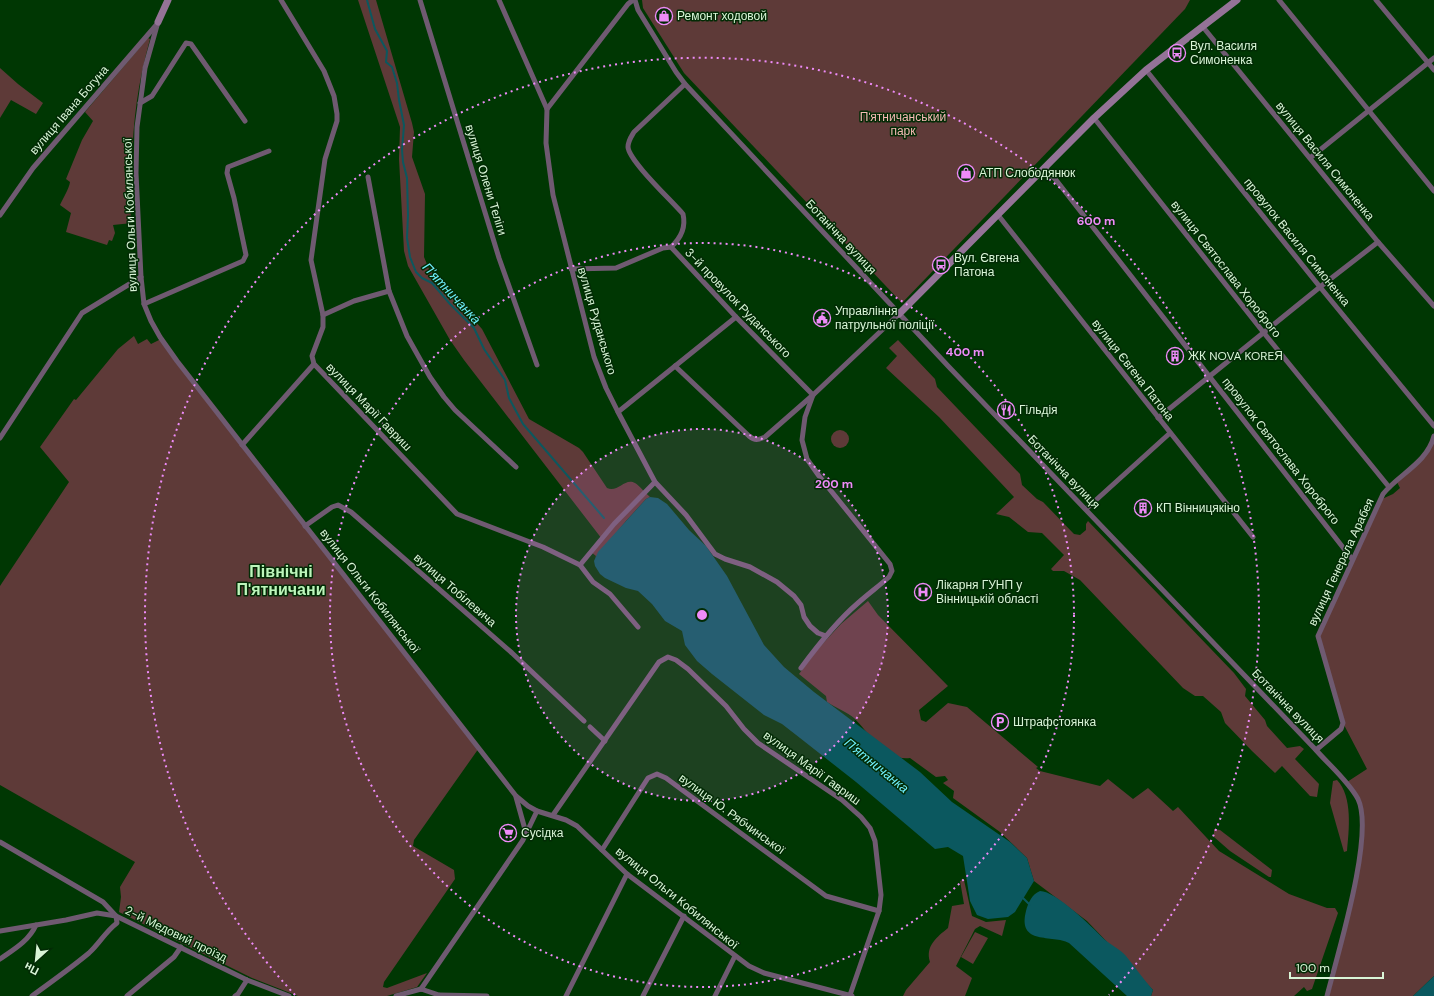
<svg xmlns="http://www.w3.org/2000/svg" width="1434" height="996" font-family="'DM Sans',sans-serif">
	<style>
		.green { fill: #5e3a38 }
		.water { fill: #0b585f }
		.lines { fill: none; stroke-linecap: round; stroke-linejoin: round }
		.stream { stroke: #0b585f; stroke-width: 2 }
		.street { stroke: #6f5a71; stroke-width: 5 }
		.secondary { stroke: #947397; stroke-width: 7 }
		.ring { fill: none; stroke: #ee8bf8; stroke-width: 2; stroke-dasharray: 2 4 }
		.labels { text-anchor: middle; stroke-width: 3; stroke-linejoin: round; paint-order: stroke }
		.poi-label { font-size: 12px; fill: #d9f5d7; stroke: #022b05; text-anchor: start }
		.street-label { font-size: 12px; fill: #d9f5d7; stroke: #022b05 }
		.park-label { font-size: 12px; fill: #f6bab6; stroke: #022b05 }
		.water-label { font-size: 13px; font-style: italic; fill: #70f2ff; stroke: #022b05 }
		.district-label { font-size: 16px; font-weight: bold; fill: #bdf6bb; stroke: #022b05 }
		.centre { fill: #ee8bf8; stroke: #022b05; stroke-width: 2 }
		.ring-label { font-size: 12px; text-anchor: middle; font-weight: bold; fill: #ee8bf8; stroke: #022b05; stroke-width: 3; stroke-linejoin: round; paint-order: stroke }
	</style>
	<rect width="100%" height="100%" fill="#003703"/>
	<g class="green">
		<path d="M358 0H376L412 123 414 132 412 157 425 194 424 257 429 269 482 329 529 419 579 448 583 452 607 488C618 493 625 477 635 483 640 486 645 493 650 497L646 499 626 521 595 558 596 556 591 552 602 539 464 360 450 340 408 266 404 251 399 159 400 127Z"/>
		<polygon points="642,0 1190,0 1185,9 902,303 684,73 643,8"/>
		<path d="M148 38 150 39C138 83 133 119 132 165L124 166 132 223 113 225 115 233 112 241 109 240 107 245 66 232 71 213 60 205C63 198 69 189 70 182L66 179 82 140 93 121 85 112Z"/>
		<polygon points="0,68 18,84 43,103 36,114 11,100 0,118"/>
		<polygon points="134,336 138,344 147,339 151,344 161,339 479,748 414,840 413,846 454,870 455,879 384,982 383,987 387,988 427,973 417,987 387,996 298,996 252,978 119,912 121,897 120,887 135,862 0,785 0,586 69,482 40,447 74,399 76,400 118,349"/>
		<polygon points="898,340 935,379 937,387 1020,474 1022,485 1037,499 1043,502 1074,534 1080,535 1086,530 1086,524 1088,521 1234,673 1246,689 1245,696 1265,720 1267,726 1287,748 1300,746 1304,749 1295,759 1319,784 1317,797 1310,796 1282,766 1275,773 1252,751 1225,723 1221,712 1203,696 1195,696 1183,688 1080,580 1064,571 1053,571 1051,569 1064,555 1042,533 1028,532 1009,517 996,514 1014,497 939,417 886,368 897,356 889,348"/>
		<circle cx="840" cy="439" r="9"/>
		<polygon points="1434,436 1434,976 1413,996 1329,996 1350,911 1363,834 1359,799 1347,782 1367,769 1343,723 1318,636 1382,499 1393,494 1400,488 1397,482 1425,456"/>
		<path d="M868 601 878 615 948 686 919 710 921 720 926 722 948 703 967 707 1038 767 1036 768 1040 771 1100 786 1108 779 1133 799 1148 788 1173 811 1178 807 1219 851 1289 894 1327 908H1335L1338 913 1312 989 1307 991 1304 987 1294 996H1151L1153 990 1087 921 1034 881 1027 858 1000 832 953 798 954 791 943 783 948 780 945 776 936 777 910 758C885 761 870 734 854 718 848 713 835 707 827 702L826 696 799 674 818 649 841 624Z"/>
		<path d="M1337 780C1353 797 1349 830 1347 851L1344 852 1330 803 1333 781Z"/>
		<polygon points="1214,829 1220,830 1272,870 1271,877 1269,877 1230,851 1214,837"/>
		<path d="M964 880 972 916 986 922 1006 920 1002 936 980 926 975 929 956 966 972 978 965 996H903L906 990 930 962C925 946 937 937 948 928L952 906 964 904 960 881Z"/>
		<polygon points="975,932 988,938 973,964 961,957"/>
	</g>
	<g class="water">
		<polygon points="650,497 658,498 667,504 689,530 706,546 727,576 764,645 784,667 814,692 920,772 952,802 1010,842 1027,858 1034,881 1015,912 1008,917 988,919 977,915 970,901 963,856 948,847 935,849 856,782 800,738 782,724 764,715 712,674 697,661 685,645 682,631 665,621 652,604 638,591 626,588 605,578 600,574 595,566 594,561 598,552 646,499"/>
		<path d="M1040 891C1056 891 1092 927 1104 939 1111 945 1120 949 1126 956 1135 967 1143 979 1153 990L1151 996H1127L1069 943C1053 934 1017 946 1026 911 1028 903 1032 894 1040 891Z"/>
		<polygon points="1434,976 1434,996 1413,996"/>
	</g>
	<g class="lines">
		<g class="stream">
			<polyline points="367,0 375,29 387,51 386,62 392,67 397,83 399,100 404,125 402,150 403,162 407,178 408,215 407,238 410,257 416,272 422,278 432,283 450,304 474,328 484,349 505,380 509,398 523,424 604,518"/>
			<polyline points="1023,898 1030,905"/>
		</g>
		<g class="street">
			<polyline points="281,0 324,71 334,96 337,114 337,121 325,159 311,260 323,315 323,327 312,356 314,364 457,514 543,547 580,565 593,582 610,594 638,627"/>
			<polyline points="420,0 499,258 537,365"/>
			<polyline points="499,0 547,109 546,143 553,195 594,357 606,388 618,412 655,482 686,515 715,554 725,559 750,567 777,582 794,596 801,605 804,617 810,626 818,633 826,636"/>
			<path d="M635 0 638 10 676 72 685 84 949 367 1316 750C1330 766 1348 781 1358 799 1375 834 1337 956 1327 996"/>
			<polyline points="1279,0 1434,191"/>
			<polyline points="1376,0 1434,70"/>
			<polyline points="158,22 145,68 137,127 136,173 141,277 144,304 151,321 160,337 177,361 516,796 528,806 537,811 566,820 577,826 627,874 749,966 764,973 852,996"/>
			<polyline points="1203,27 1378,242 1434,306"/>
			<polyline points="1146,70 1320,287 1434,426"/>
			<polyline points="140,103 152,96 186,43 191,44 245,121"/>
			<polyline points="547,109 628,4 633,0"/>
			<polyline points="1094,118 1264,333 1389,487"/>
			<polyline points="1310,158 1434,58"/>
			<polyline points="1045,168 1056,180 1352,559"/>
			<polyline points="368,177 389,291 407,336 430,377 444,397 455,410 516,467"/>
			<polyline points="0,215 33,168 158,23"/>
			<polyline points="998,215 1253,537"/>
			<path d="M671 247C681 238 686 227 683 214 672 201 629 161 628 147 628 141 631 137 634 132L685 84"/>
			<polyline points="571,269 616,268 663,248 671,247 736,317 813,395"/>
			<polyline points="144,304 243,261 246,255 234,198 227,173 228,167 269,151"/>
			<polyline points="323,315 354,301 389,291"/>
			<path d="M675 366 749 436C755 441 758 440 765 437L813 395 899 314"/>
			<polyline points="618,412 736,317"/>
			<polyline points="1158,418 1320,287 1378,242"/>
			<polyline points="0,438 82,313 141,277"/>
			<polyline points="242,445 314,364"/>
			<polyline points="1086,509 1170,433"/>
			<polyline points="305,526 332,507 338,505 351,512 512,653 584,721"/>
			<polyline points="580,565 614,524 655,482"/>
			<path d="M801 668C818 645 836 622 858 603 868 594 879 586 889 577L892 571 890 564 819 476 807 459 802 440 805 417 813 395"/>
			<polyline points="590,727 605,741"/>
			<path d="M1316 750 1341 729 1343 723 1318 636 1383 494C1399 474 1427 463 1434 436"/>
			<polyline points="516,797 526,833"/>
			<polyline points="553,815 659,662 668,657 676,660 688,669 726,706 744,729 758,743 842,800 861,817 870,828 875,841 881,895 879,911 850,995"/>
			<polyline points="0,842 103,902 116,916 247,980 289,996"/>
			<polyline points="602,850 648,778 657,774 666,778 826,896 879,911"/>
			<polyline points="0,931 66,920 97,913 116,916"/>
			<path d="M0 959C13 950 29 941 36 925"/>
			<polyline points="421,989 523,840 537,811"/>
			<polyline points="421,989 439,995 487,996"/>
			<path d="M32 996C51 982 71 968 89 953 100 943 105 932 117 923L116 916"/>
			<polyline points="127,996 174,957 181,947"/>
			<polyline points="235,996 238,994 247,980"/>
			<polyline points="396,996 421,989"/>
			<polyline points="566,996 627,874"/>
			<polyline points="643,996 684,916"/>
			<polyline points="715,996 735,956"/>
		</g>
		<g class="secondary">
			<polyline points="158,22 168,0"/>
			<polyline points="899,314 1094,118 1146,70 1237,0"/>
		</g>
	</g>
	<circle cx="702" cy="615" r="186" fill="#ee8bf8" fill-opacity=".12"/>
	<g class="ring">
		<circle cx="702" cy="615" r="186"/>
		<circle cx="702" cy="615" r="372"/>
		<path d="M295 995A557 557 0 1 1 1109 995"/>
	</g>
	<defs>
		<g id="shop-ring" transform="scale(0.9)"><circle r="9.5" fill="#022b05" stroke="#ee8bf8" stroke-width="1.5"/><path d="M-5-2.5h2.3a2.7 3.5 0 0 1 5.4 0H5L5.5 6h-11ZM-1.5-2.5h3a1.5 2.3 0 0 0-3 0Z" fill="#ee8bf8"/></g>
		<g id="bus-ring" transform="scale(0.9)"><circle r="9.5" fill="#022b05" stroke="#ee8bf8" stroke-width="1.5"/><path d="M-5-6H5V4H4V6H2V4H-2V6H-4V4H-5ZM-3.5-4V0h7V-4ZM-3.5 1.2v1.5H-2V1.2ZM2 1.2v1.5H3.5V1.2Z" fill="#ee8bf8"/></g>
		<g id="civic-ring" transform="scale(0.9)"><circle r="9.5" fill="#022b05" stroke="#ee8bf8" stroke-width="1.5"/><path d="M-.6-6.5H3V-4.5H.6V-3L4-1V1h2V6H-6V1h2V-1L-.6-3ZM-1.2 2.5V6h2.4V2.5Z" fill="#ee8bf8"/></g>
		<g id="building-ring" transform="scale(0.9)"><circle r="9.5" fill="#022b05" stroke="#ee8bf8" stroke-width="1.5"/><path d="M-4-6H4V6H1V3H-1V6H-4ZM-2.5-4.3h1.7v1.8h-1.7ZM.8-4.3h1.7v1.8H.8ZM-2.5-1h1.7V.8h-1.7ZM.8-1h1.7V.8H.8Z" fill="#ee8bf8"/></g>
		<g id="restaurant-ring" transform="scale(0.9)"><circle r="9.5" fill="#022b05" stroke="#ee8bf8" stroke-width="1.5"/><path d="M-5-6h1v4h1v-4h1v4h1v-4h1v5L-1.5 .5V6h-2V.5L-5-1ZM5-6V6H3V1.5H1.5Q1.5-4 5-6Z" fill="#ee8bf8"/></g>
		<g id="hospital-ring" transform="scale(0.9)"><circle r="9.5" fill="#022b05" stroke="#ee8bf8" stroke-width="1.5"/><path d="M-5-5h3v3.5h4V-5h3V5h-3V1.5h-4V5h-3Z" fill="#ee8bf8"/></g>
		<g id="parking-ring" transform="scale(0.9)"><circle r="9.5" fill="#022b05" stroke="#ee8bf8" stroke-width="1.5"/><path d="M-3.5-5.5H1a3.5 3.5 0 0 1 0 7H-1V5.5H-3.5ZM-1-3.4V-.6H.8a1.4 1.4 0 0 0 0-2.8Z" fill="#ee8bf8"/></g>
		<g id="supermarket-ring" transform="scale(0.9)"><circle r="9.5" fill="#022b05" stroke="#ee8bf8" stroke-width="1.5"/><path d="M-6-5.5h2.5l.6 2H6L4.5 2H-2.5L-4.4-4H-6ZM-1.5 3.2a1.3 1.3 0 1 0 .1 0ZM3 3.2a1.3 1.3 0 1 0 .1 0Z" fill="#ee8bf8"/></g>
	</defs>
	<g fill-rule="evenodd">
		<use href="#shop-ring" x="664" y="16"/>
		<use href="#bus-ring" x="1177" y="53"/>
		<use href="#shop-ring" x="966" y="173"/>
		<use href="#bus-ring" x="941" y="265"/>
		<use href="#civic-ring" x="822" y="318"/>
		<use href="#building-ring" x="1175" y="356"/>
		<use href="#restaurant-ring" x="1006" y="410"/>
		<use href="#building-ring" x="1143" y="508"/>
		<use href="#hospital-ring" x="923" y="592"/>
		<use href="#parking-ring" x="1000" y="722"/>
		<use href="#supermarket-ring" x="508" y="833"/>
	</g>
	<g class="labels">
		<g class="poi-label">
			<text x="677" y="20">Ремонт ходовой</text>
			<text x="1190" y="50">Вул. Василя<tspan x="1190" dy="14">Симоненка</tspan></text>
			<text x="979" y="177">АТП Слободянюк</text>
			<text x="954" y="262">Вул. Євгена<tspan x="954" dy="14">Патона</tspan></text>
			<text x="835" y="315">Управління<tspan x="835" dy="14">патрульної поліції</tspan></text>
			<text x="1188" y="360">ЖК NOVA KOREЯ</text>
			<text x="1019" y="414">Гільдія</text>
			<text x="1156" y="512">КП Вінницякіно</text>
			<text x="936" y="589">Лікарня ГУНП у<tspan x="936" dy="14">Вінницькій області</tspan></text>
			<text x="1013" y="726">Штрафстоянка</text>
			<text x="521" y="837">Сусідка</text>
		</g>
		<g class="street-label">
			<text transform="translate(69 110) rotate(-49)" y="4">вулиця Івана Богуна</text>
			<text transform="translate(1325 161) rotate(51)" y="4">вулиця Василя Симоненка</text>
			<text transform="translate(486 180) rotate(73)" y="4">вулиця Олени Теліги</text>
			<text transform="translate(130 215) rotate(-92)" y="4">вулиця Ольги Кобилянської</text>
			<text transform="translate(841 237) rotate(47)" y="4">Ботанічна вулиця</text>
			<text transform="translate(1297 242) rotate(51)" y="4">провулок Василя Симоненка</text>
			<text transform="translate(1226 269) rotate(52)" y="4">вулиця Святослава Хороброго</text>
			<text transform="translate(738 303) rotate(46)" y="4">3-й провулок Руданського</text>
			<text transform="translate(597 321) rotate(74)" y="4">вулиця Руданського</text>
			<text transform="translate(1133 370) rotate(52)" y="4">вулиця Євгена Патона</text>
			<text transform="translate(369 407) rotate(46)" y="4">вулиця Марії Гавриш</text>
			<text transform="translate(1281 451) rotate(52)" y="4">провулок Святослава Хороброго</text>
			<text transform="translate(1064 472) rotate(46)" y="4">Ботанічна вулиця</text>
			<text transform="translate(1341 562) rotate(-65)" y="4">вулиця Генерала Арабея</text>
			<text transform="translate(455 590) rotate(41)" y="4">вулиця Тобілевича</text>
			<text transform="translate(370 591) rotate(52)" y="4">вулиця Ольги Кобилянської</text>
			<text transform="translate(1288 706) rotate(46)" y="4">Ботанічна вулиця</text>
			<text transform="translate(812 768) rotate(36)" y="4">вулиця Марії Гавриш</text>
			<text transform="translate(732 814) rotate(36)" y="4">вулиця Ю. Рябчинської</text>
			<text transform="translate(677 898) rotate(39)" y="4">вулиця Ольги Кобилянської</text>
			<text transform="translate(176 934) rotate(26)" y="4">2-й Медовий проїзд</text>
		</g>
		<g class="park-label">
			<text x="903" y="121">П'ятничанський<tspan x="903" dy="14">парк</tspan></text>
		</g>
		<g class="water-label">
			<text transform="translate(452 293) rotate(47)" y="5">П'ятничанка</text>
			<text transform="translate(877 765) rotate(39)" y="5">П'ятничанка</text>
		</g>
		<g class="district-label">
			<text x="281" y="577">Північні<tspan x="281" dy="18">П'ятничани</tspan></text>
		</g>
	</g>
	<circle cx="702" cy="615" r="6" class="centre"/>
	<g class="ring-label">
		<text x="1096" y="225">600 m</text>
		<text x="965" y="356">400 m</text>
		<text x="834" y="488">200 m</text>
	</g>
	<g transform="translate(36 960) rotate(207)" stroke="#022b05" stroke-width="3" paint-order="stroke">
	<path d="M0-3L7 15L0 10L-7 15Z" fill="#d9f5d7"/>
	<text y="-6" font-size="11" font-weight="bold" text-anchor="middle" fill="#d9f5d7">Пн</text>
	</g>
	<path d="M1290 972v6h93v-6" fill="none" stroke="#d9f5d7" stroke-width="2"/>
	<text x="1296" y="972" font-size="12" fill="#d9f5d7" stroke="#022b05" stroke-width="3" paint-order="stroke">100 m</text>
</svg>
